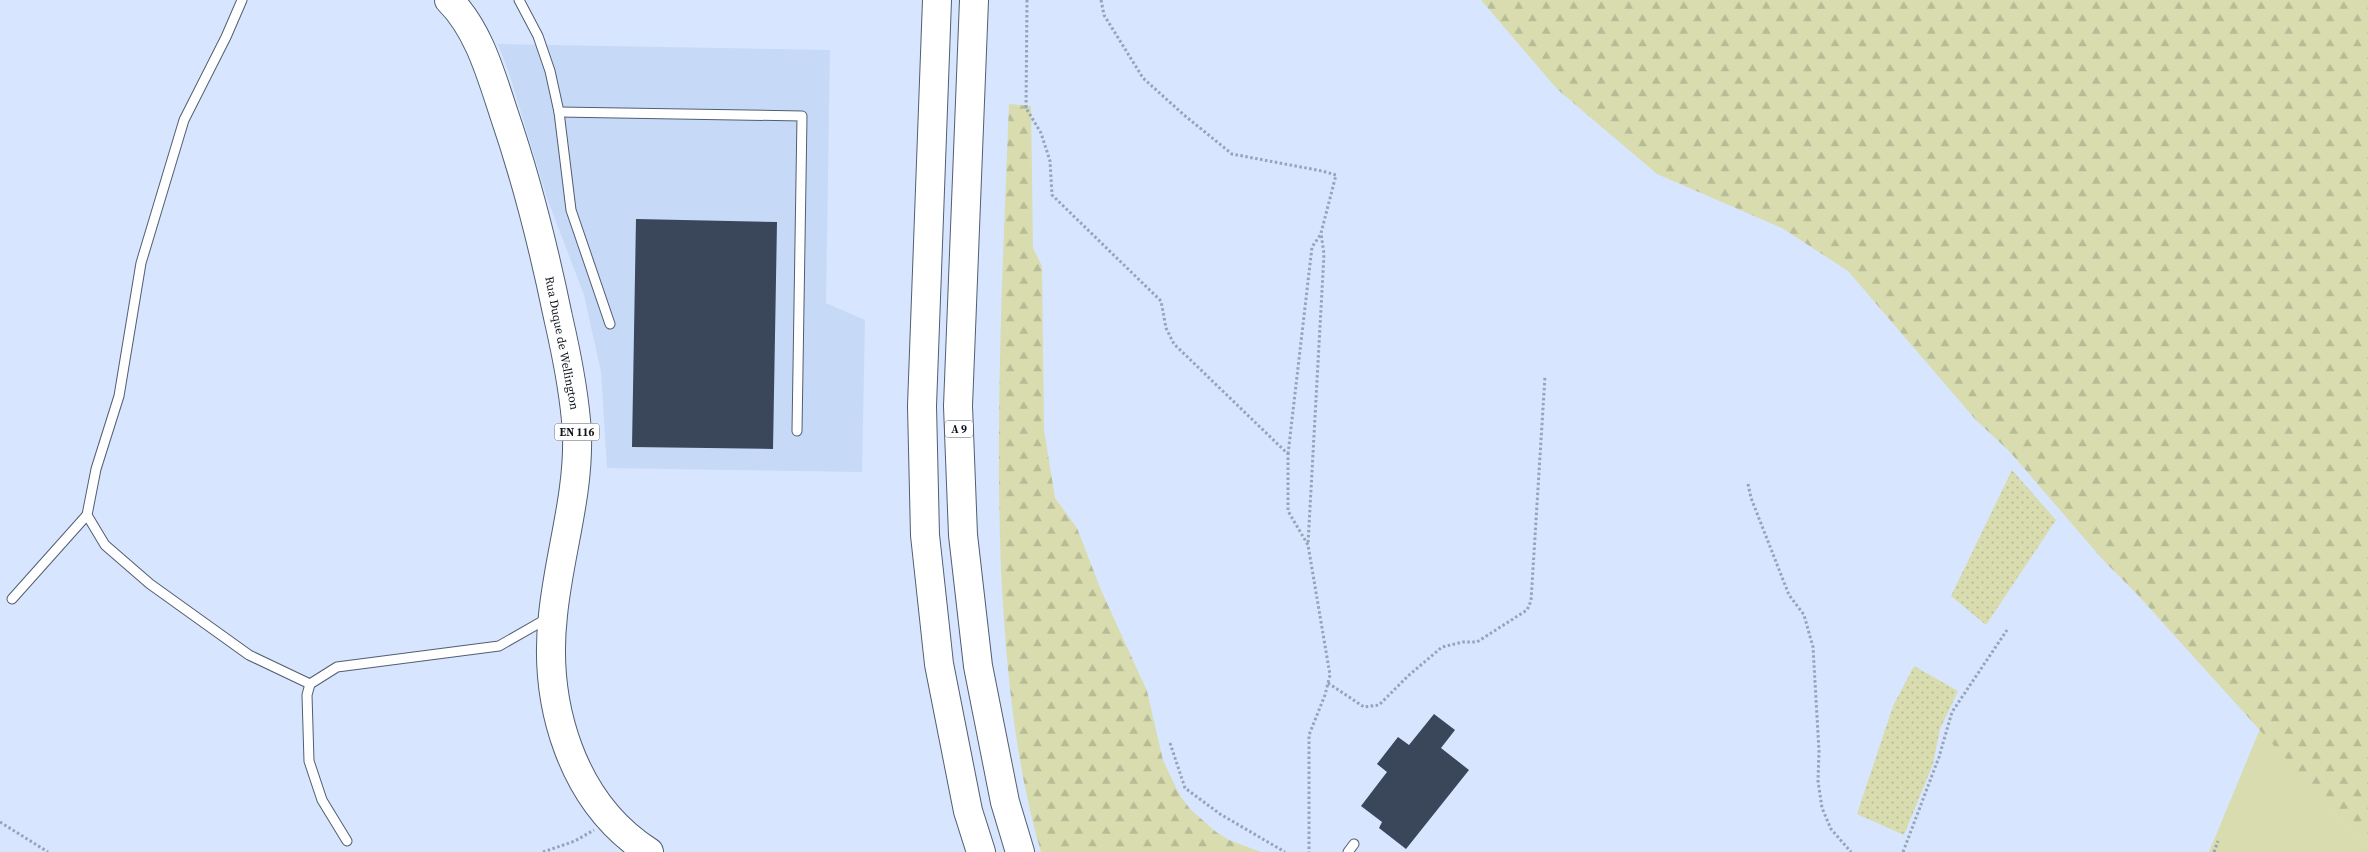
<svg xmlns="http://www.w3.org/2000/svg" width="2368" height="852" font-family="'Source Serif 4',serif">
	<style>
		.built { fill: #c6d9f7 }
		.grass { fill: #d8dcaf }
		.forest { fill: url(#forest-firs) }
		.park { fill: url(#park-dots) }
		.building { fill: #3a4659 }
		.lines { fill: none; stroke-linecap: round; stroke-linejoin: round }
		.lane-casing { stroke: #515e72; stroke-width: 11 }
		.primary-casing { stroke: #515e72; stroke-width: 30 }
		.highway-casing { stroke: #515e72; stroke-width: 30 }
		.path { stroke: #97a3b6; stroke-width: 3; stroke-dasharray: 2.5 2.5; stroke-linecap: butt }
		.lane { stroke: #fff; stroke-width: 9 }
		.primary { stroke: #fff; stroke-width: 28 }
		.highway { stroke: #fff; stroke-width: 28 }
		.labels { text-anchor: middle; stroke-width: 5; stroke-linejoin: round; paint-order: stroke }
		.shield { fill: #fff; stroke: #585b61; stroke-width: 1 }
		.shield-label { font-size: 11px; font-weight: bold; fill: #10151d }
		.street-label { font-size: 12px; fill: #10151d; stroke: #fff }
	</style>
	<defs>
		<pattern id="forest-firs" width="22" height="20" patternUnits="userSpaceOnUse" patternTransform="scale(1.25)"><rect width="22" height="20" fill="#d8dcaf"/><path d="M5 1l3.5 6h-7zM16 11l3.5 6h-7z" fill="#b8bc96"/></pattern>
		<pattern id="park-dots" width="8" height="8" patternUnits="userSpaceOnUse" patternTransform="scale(1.25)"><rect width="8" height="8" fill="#d8dcaf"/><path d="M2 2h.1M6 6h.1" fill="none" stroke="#b8bc96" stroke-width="1.8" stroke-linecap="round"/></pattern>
	</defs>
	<rect width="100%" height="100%" fill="#d7e6fe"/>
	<polygon class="built" points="498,44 830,50 826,303 865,320 862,472 607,468 601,372 584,295 547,198 509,73"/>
	<polygon class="grass" points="2260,729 2341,820 2368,844 2368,852 2209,852"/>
	<g class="forest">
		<polygon points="1481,0 2368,0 2368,844 2341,820 2136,593 2103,560 2010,452 1975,419 1848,271 1782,228 1657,174 1557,89"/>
		<path d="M1009 104 1031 106 1033 248 1042 266 1044 430 1055 498 1077 528 1101 590 1147 691 1163 760 1179 794 1190 809 1216 832 1229 840 1261 852H1041C1014 760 1006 664 1001 569 995 414 1003 259 1009 104Z"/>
	</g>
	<g class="park">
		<polygon points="2012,470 2056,520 1986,625 1951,596"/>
		<polygon points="1914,666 1958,691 1940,729 1933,764 1904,835 1857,814 1893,706"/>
	</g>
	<g class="building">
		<polygon points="636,219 777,222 773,449 632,447"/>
		<polygon points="1434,714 1455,730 1441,748 1469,770 1406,849 1379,828 1382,822 1361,806 1387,772 1377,764 1398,737 1409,745"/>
	</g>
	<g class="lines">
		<g class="lane-casing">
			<g id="lane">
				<polyline points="242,0 226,37 184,120 141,263 119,396 96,469 87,515 105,545 150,584 249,655 310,684"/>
				<polyline points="519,0 538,36 550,71 559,112 571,210 610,324"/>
				<polyline points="559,112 802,116 797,431"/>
				<polyline points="12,599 87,515"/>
				<polyline points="347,841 322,800 309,761 307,695 310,684 337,667 499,646 548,618"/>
				<polyline points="1348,852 1354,844"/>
			</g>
		</g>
		<g class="primary-casing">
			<path id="primary" d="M449 0C479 30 491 75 504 114 527 181 544 249 558 317 567 356 575 395 577 434 579 496 559 554 553 615 543 703 571 802 649 852"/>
		</g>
		<g class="highway-casing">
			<g id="highway">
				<polyline points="937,0 922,406 925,535 939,664 968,811 981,852"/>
				<polyline points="974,0 958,406 963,535 978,666 1005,802 1020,852"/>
			</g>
		</g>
		<g class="path">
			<polyline points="1027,0 1026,108 1041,133 1050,161 1052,195 1161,301 1166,328 1174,344 1288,454 1288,511 1308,545 1330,675 1325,695 1309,735 1309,852"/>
			<polyline points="1101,0 1104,15 1143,78 1184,115 1232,154 1322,171 1336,175 1321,233 1324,254 1308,544"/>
			<polyline points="1288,454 1312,247 1321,234"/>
			<polyline points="1748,484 1751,498 1789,595 1804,615 1813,647 1819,751 1818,781 1822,808 1831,829 1851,852"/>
			<polyline points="1328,683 1364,707 1379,705 1408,676 1442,647 1463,642 1477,642 1527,610 1531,601 1545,376"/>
			<polyline points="1170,743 1185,788 1220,814 1285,852"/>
			<polyline points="0,822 48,852"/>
			<polyline points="543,852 575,841 594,830"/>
			<polyline points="1903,852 1939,757 1952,712 2007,630"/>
			<polyline points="2214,852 2218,841"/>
		</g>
		<use href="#lane" class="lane"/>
		<use href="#primary" class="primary"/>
		<use href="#highway" class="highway"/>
	</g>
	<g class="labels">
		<g class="shield">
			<rect x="945" y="420.5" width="28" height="17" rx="4"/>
			<rect x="554.5" y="423.5" width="45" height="17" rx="4"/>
		</g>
		<g class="shield-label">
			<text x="959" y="433">A 9</text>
			<text x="577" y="436">EN 116</text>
		</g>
		<g class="street-label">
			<text transform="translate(562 343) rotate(79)" y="4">Rua Duque de Wellington</text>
		</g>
	</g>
</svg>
